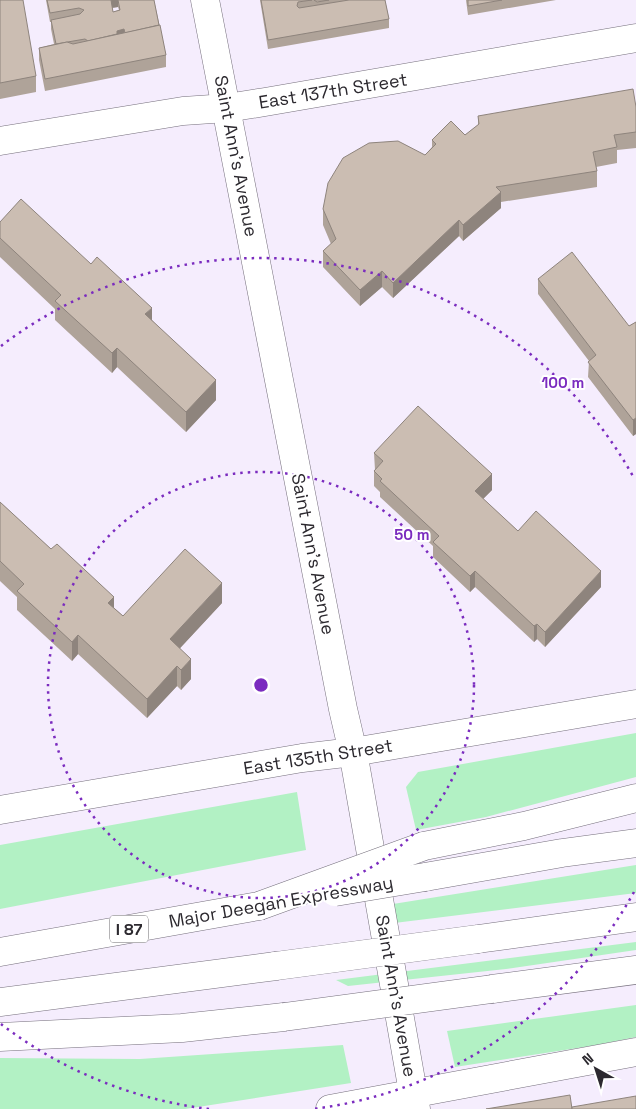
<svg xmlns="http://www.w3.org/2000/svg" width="636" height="1109" font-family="'Space Grotesk',sans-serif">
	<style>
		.green { fill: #b2f1c4 }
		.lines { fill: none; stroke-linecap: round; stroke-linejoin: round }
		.minor-casing { stroke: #756f7c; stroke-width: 29 }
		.tertiary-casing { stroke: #756f7c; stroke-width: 29 }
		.secondary-casing { stroke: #756f7c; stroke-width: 29 }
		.motorway-casing { stroke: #756f7c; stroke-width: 29 }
		.minor { stroke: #fff; stroke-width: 28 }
		.tertiary { stroke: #fff; stroke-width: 28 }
		.secondary { stroke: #fff; stroke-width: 28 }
		.motorway { stroke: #fff; stroke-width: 28 }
		.motorway-bridge-casing { stroke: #756f7c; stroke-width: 29; stroke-linecap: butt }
		.motorway-bridge { stroke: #fff; stroke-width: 28 }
		.wall { fill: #afa399; fill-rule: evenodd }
		.shaded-wall { fill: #8e847d }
		.building { fill: #cbbdb2; stroke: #8e847d }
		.ring { fill: none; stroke: #7b2cbf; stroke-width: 2.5; stroke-dasharray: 2.5 5 }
		.labels { text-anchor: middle; stroke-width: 4; stroke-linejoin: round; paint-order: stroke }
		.shield { fill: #fff; stroke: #6b696d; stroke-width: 1 }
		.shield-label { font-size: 16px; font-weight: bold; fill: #2c292f }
		.street-label { font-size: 18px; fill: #2c292f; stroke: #fff }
		.centre { fill: #7b2cbf; stroke: #fff; stroke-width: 2.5 }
		.ring-label { font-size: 15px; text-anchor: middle; font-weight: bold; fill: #7b2cbf; stroke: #fff; stroke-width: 4; stroke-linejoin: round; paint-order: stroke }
	</style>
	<rect width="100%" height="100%" fill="#f5edfd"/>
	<g class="green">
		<polygon points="636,733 636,777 486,817 416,830 406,787 418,772"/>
		<polygon points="297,792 306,850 0,909 0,845"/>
		<polygon points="636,865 636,893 370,926 368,908"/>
		<polygon points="636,942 636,950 506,969 348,986 336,980"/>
		<polygon points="636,1005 636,1037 597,1045 455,1067 447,1031"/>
		<polygon points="343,1045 351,1083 185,1109 0,1109 0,1058 140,1059"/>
	</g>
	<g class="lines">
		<g class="minor-casing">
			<g id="minor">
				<polyline points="0,141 183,111 227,108 265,102 636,38"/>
				<polyline points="353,752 416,1109"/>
				<polyline points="330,1109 636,1052"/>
			</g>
		</g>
		<g class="tertiary-casing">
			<polyline id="tertiary" points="205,0 343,709 353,752"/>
		</g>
		<g class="secondary-casing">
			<polyline id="secondary" points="0,810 302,758 353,752 636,704"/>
		</g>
		<g class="motorway-casing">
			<g id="motorway">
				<polyline points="424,846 524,826 636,798"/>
				<polyline points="425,877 562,853 636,843"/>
				<polyline points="478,939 636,917"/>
				<polyline points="0,952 259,906"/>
				<polyline points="492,989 636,970"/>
				<polyline points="0,1002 276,966"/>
				<polyline points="0,1037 182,1028 284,1017"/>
			</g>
		</g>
		<use href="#minor" class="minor"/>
		<use href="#tertiary" class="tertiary"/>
		<use href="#secondary" class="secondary"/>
		<use href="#motorway" class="motorway"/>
		<g class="motorway-bridge-casing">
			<g id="motorway-bridge">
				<polyline points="335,892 425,877"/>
				<polyline points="259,906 424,846"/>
				<polyline points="276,966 478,939"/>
				<polyline points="284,1017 492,989"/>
			</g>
		</g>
		<use href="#motorway-bridge" class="motorway-bridge"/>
	</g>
	<g class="wall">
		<polygon points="0,0 36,76 36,92 0,99"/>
		<path d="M46 0H154L166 55V67L45 91 39 60V48L54 44 51 29V22H50ZM118 7 119 10 113 12 112 8Z"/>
		<polygon points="260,0 385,0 389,19 389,28 268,49"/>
		<polygon points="466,0 556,0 468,15"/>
		<polygon points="636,107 636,148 617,150 617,163 596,167 597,171 597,187 501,202 501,208 463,241 459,236 393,298 382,287 360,306 323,267 323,251 331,244 323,225 323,209 425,155 432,147 432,140 465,135 478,125 478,116"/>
		<polygon points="0,222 152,320 216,400 186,432 117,367 112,373 55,320 55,309 0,257"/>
		<polygon points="538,279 629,326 636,322 636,434 633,436 588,377 589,361 538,294"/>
		<polygon points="374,453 492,490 483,499 518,531 601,587 545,647 537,639 534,642 475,587 470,592 433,557 433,546 380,497 380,492 374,486 374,471 375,470"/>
		<polygon points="0,502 123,616 222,603 180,648 191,679 181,690 177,686 147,718 78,654 72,661 17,610 17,597 0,581"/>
	</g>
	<g class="shaded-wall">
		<polygon points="110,0 118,0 118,7 110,8"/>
		<polygon points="124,29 124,38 117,37 117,31"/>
		<polygon points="501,192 501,208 463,241 463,225"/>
		<polygon points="459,220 459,236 393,298 393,283"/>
		<polygon points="382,271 382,287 360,306 360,290"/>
		<polygon points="152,308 152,327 145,314"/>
		<polygon points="117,348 117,367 112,373 112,353"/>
		<polygon points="216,380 216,400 186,432 186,412"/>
		<polygon points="636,418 636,434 633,436 633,420"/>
		<polygon points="492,474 492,490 475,507 475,491"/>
		<polygon points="475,571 475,587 470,592 470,576"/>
		<polygon points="601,571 601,587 545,647 545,632"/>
		<polygon points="222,583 222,603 170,659 170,639"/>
		<polygon points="114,597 114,616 108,603"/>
		<polygon points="537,624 537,639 534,642 534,626"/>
		<polygon points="78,635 78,654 72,661 72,642"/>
		<polygon points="191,659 191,679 181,690 181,670"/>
		<polygon points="177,666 177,686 147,718 147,699"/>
	</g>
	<g class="building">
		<polygon points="0,0 23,0 36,76 0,83"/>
		<polygon points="47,0 111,0 113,12 120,10 118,0 154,0 159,25 125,33 124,29 117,31 117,34 88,41 85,39 56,44 51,20 80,14 84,10 79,8 50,13"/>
		<polygon points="261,0 312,0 298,2 297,6 299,8 349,0 385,0 389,19 268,40"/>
		<polygon points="314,0 329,0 317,2"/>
		<polygon points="468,0 502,0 468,6"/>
		<polygon points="160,25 166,55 45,79 39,48 67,42 73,44"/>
		<polygon points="633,89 636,107 636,132 614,135 617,147 593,152 597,171 496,187 501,192 463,225 459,220 393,283 382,271 360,290 323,251 336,239 323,209 328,183 343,158 369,143 398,141 425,155 436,144 432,140 451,121 465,135 479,124 478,116"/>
		<polygon points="21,199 91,264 97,257 152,308 145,314 216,380 186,412 117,348 112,353 55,301 61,295 0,238 0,222"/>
		<polygon points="572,252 629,326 636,322 636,418 633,420 588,362 596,355 538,279"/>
		<polygon points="418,406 492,474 475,491 518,531 536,511 601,571 545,632 537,624 534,626 475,571 470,576 433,542 439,536 380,481 382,479 374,471 383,461 374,453"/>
		<polygon points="0,502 51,549 57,544 114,597 108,603 123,616 185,549 222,583 170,639 191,659 181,670 177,666 147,699 78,635 72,642 17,591 24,584 0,561"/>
		<polygon points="570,1095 572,1109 486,1109"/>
		<polygon points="636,1096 636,1109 572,1109 572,1107"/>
	</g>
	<g class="ring">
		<circle cx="261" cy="685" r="213"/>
		<path d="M634 892A427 427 0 0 1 313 1109M209 1109A427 427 0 0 1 1 1024M1 346A427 427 0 0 1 634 478"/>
	</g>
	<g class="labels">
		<rect class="shield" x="110" y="915.5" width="38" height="27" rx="4"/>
		<g class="shield-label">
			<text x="129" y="935">I 87</text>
		</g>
		<g class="street-label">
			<text transform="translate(333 91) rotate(-9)" y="6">East 137th Street</text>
			<text transform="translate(236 156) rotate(79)" y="6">Saint Ann's Avenue</text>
			<text transform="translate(313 554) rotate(79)" y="6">Saint Ann's Avenue</text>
			<text transform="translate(318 757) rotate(-9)" y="6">East 135th Street</text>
			<text transform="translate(281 902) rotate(-10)" y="6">Major Deegan Expressway</text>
			<text transform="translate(396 996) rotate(80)" y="6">Saint Ann's Avenue</text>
		</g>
	</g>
	<circle cx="261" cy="685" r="8" class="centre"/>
	<g class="ring-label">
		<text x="563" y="388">100 m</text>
		<text x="412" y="540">50 m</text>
	</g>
	<g transform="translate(596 1069) rotate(321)" stroke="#ffffff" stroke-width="4" paint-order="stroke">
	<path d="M0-4L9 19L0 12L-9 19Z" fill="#2c292f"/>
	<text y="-8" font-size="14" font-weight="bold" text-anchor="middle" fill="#2c292f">N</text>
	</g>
</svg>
